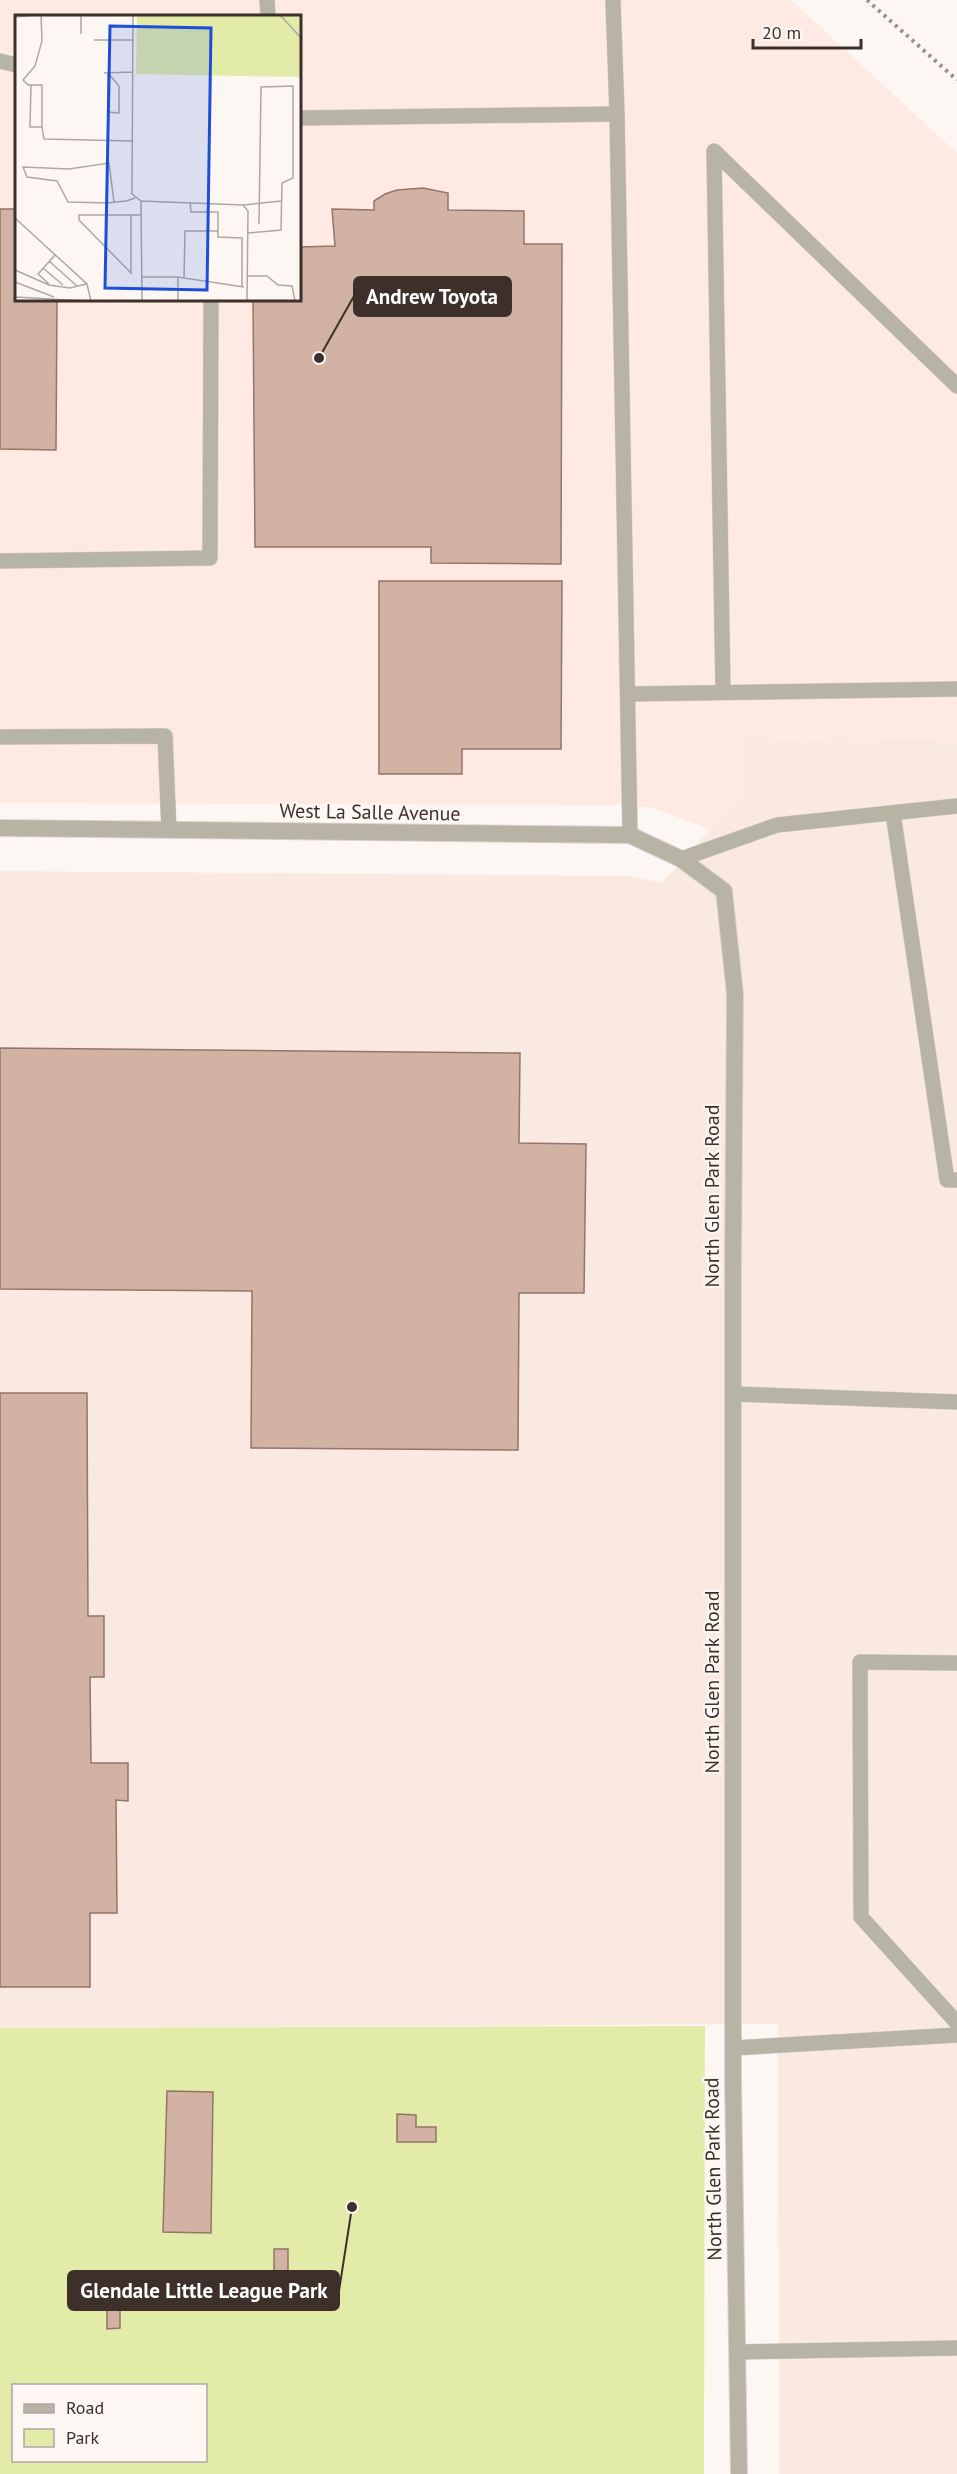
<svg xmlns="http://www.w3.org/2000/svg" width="957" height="2474" font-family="'PT Sans',sans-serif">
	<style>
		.commercial { fill: #fee9e3; fill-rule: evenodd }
		.built { fill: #f9e9e1 }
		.green { fill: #e2eba8; fill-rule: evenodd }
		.building { fill: #d2b2a2; stroke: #937667; stroke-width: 1.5 }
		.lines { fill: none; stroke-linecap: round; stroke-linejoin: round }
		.service-casing { stroke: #dad3cf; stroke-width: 16 }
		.minor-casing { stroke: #dad3cf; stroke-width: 18 }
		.path { stroke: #99908b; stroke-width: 4; stroke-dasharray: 3 4.5; stroke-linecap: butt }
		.service { stroke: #b7b3a5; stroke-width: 15 }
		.minor { stroke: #b7b3a5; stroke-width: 16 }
		.labels { text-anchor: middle; stroke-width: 4.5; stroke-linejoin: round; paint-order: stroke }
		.street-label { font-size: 20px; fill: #3d302a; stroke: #fdf7f3 }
		.inset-road { fill: none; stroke: #b0a7a3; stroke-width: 1.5 }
		.view { fill: #1d4ed8; fill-opacity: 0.15; stroke: #1d4ed8; stroke-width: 3 }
		.inset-edge { fill: none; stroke: #3d302a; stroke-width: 3 }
		.leader { fill: none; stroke: #3d302a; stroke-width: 2 }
		.callout-dot { fill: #3d302a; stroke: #fdf7f3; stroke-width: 2 }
		.callout { fill: #3d302a; stroke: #3d302a; stroke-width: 2 }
		.callout-label { font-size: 21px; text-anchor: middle; font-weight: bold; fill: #fff }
	</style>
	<rect width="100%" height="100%" fill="#fdf7f3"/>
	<path class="commercial" d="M0 0H791L957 153V740L743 738 744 793 712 830 653 808 626 805 0 803ZM16 16H300V300H16Z"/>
	<polygon class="built" points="743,738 957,740 957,2474 779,2474 778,2024 0,2028 0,871 629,876 662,883 744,793"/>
	<path class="green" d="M705 2026 704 2474H0V2028ZM14 2386H206V2460H14Z"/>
	<g class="building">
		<polygon points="423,188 448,193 448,210 524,211 524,244 562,244 561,564 431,563 431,547 255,547 253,300 300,300 300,247 335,246 332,209 374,210 374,201 385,194 397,190"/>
		<polygon points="0,209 16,209 16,300 57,300 56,450 0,449"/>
		<polygon points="379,581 562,581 561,749 462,749 462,774 379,774"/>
		<polygon points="0,1048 520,1053 519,1143 586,1144 584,1293 519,1293 518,1450 251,1448 252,1291 0,1289"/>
		<polygon points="0,1393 87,1393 88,1616 104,1616 104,1677 90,1677 91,1763 128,1763 128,1801 116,1800 117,1913 90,1913 90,1987 0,1987"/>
		<polygon points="167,2091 213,2092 211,2233 163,2232"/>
		<polygon points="397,2114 416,2115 416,2127 436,2127 436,2142 397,2142"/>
		<rect x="274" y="2249" width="14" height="39"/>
		<polygon points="107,2289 120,2290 120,2328 107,2329"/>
	</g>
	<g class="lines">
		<g class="service-casing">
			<g id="service">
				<polyline points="267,0 268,16"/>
				<polyline points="613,0 617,114 630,835"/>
				<polyline points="0,61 16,65"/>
				<polyline points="300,118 617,114"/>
				<polyline points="0,561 210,558 211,300"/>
				<polyline points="723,692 714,151 957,386"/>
				<polyline points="629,694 957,689"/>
				<polyline points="0,737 165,736 169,830"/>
				<polyline points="893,813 947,1180 957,1180"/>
				<polyline points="681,859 777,825 957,806"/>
				<polyline points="733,1394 957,1402"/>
				<polyline points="957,1663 860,1662 861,1917 957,2023"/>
				<polyline points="733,2048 957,2035"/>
				<polyline points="737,2352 957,2348"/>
			</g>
		</g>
		<g class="minor-casing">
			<polyline id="minor" points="0,828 630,835 681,859 724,891 735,994 733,1264 733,2079 739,2474"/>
		</g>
		<polyline class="path" points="867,0 957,80"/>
		<use href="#service" class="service"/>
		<use href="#minor" class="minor"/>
	</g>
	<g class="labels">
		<g class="street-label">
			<text transform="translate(370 812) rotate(1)" y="7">West La Salle Avenue</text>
			<text transform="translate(712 1196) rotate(-90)" y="7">North Glen Park Road</text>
			<text transform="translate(712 1682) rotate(-90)" y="7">North Glen Park Road</text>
			<text transform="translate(713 2169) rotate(-91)" y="7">North Glen Park Road</text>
		</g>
	</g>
	<g transform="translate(15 15)">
		<rect width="286" height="286" fill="#fdf7f3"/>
		<path d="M122 0H286V62L121 59Z" fill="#e2eba8"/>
		<path class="inset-road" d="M55 0H179M118 0 117 179 126 186 228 190 233 196 232 286M265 0 287 24M0 2 21 0M66 19V0M79 25H118M89 58 118 57M93 58 104 71V98L93 97ZM16 70 15 112H27V70H13L8 65 20 51 27 26 26 0M27 112 29 124 117 126M126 186 127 286M99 187 94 148 54 154 8 152 12 162 42 166 53 187 92 188 111 186 120 183M175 187 176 197H203V222L227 223V272M228 190 266 186M116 200V258L64 205V200H126M0 203 72 269 76 286M233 218 266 215 267 168 278 163V71L246 72 244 209M34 246 62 271M28 253 48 270M0 255 34 270 55 273 71 269M232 261H252L263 270 277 271 280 286M127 262H163M169 263 170 216H203M0 267 39 282M34 269 23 259 40 240M0 282 71 286M163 286V262L229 272"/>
		<path class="view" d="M95 11 196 13 192 275 90 273Z"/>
		<rect width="286" height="286" class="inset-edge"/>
	</g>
	<path class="leader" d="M319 358L354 296M352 2207L339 2291"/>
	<g class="callout-dot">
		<circle cx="319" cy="358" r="6"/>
		<circle cx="352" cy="2207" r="6"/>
	</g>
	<g class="callout">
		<rect x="354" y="277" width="157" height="39" rx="6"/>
		<rect x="68" y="2271" width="271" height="39" rx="6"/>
	</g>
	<g class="callout-label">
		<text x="432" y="304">Andrew Toyota</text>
		<text x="204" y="2298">Glendale Little League Park</text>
	</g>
	<rect x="12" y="2384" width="195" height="78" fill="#fdf7f3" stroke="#b0a7a3" stroke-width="1.5"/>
	<rect x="24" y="2404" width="30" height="9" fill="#b7b3a5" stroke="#b0a7a3" stroke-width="1.5"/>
	<text x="66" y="2414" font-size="18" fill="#3d302a">Road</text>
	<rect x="24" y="2429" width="30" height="18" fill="#e2eba8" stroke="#b0a7a3" stroke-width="1.5"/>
	<text x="66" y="2444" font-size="18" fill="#3d302a">Park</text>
	<path d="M753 39v9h108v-9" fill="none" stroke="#3d302a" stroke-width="3"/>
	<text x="762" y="39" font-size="18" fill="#3d302a" stroke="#fdf7f3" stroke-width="4.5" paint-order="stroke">20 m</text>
</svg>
